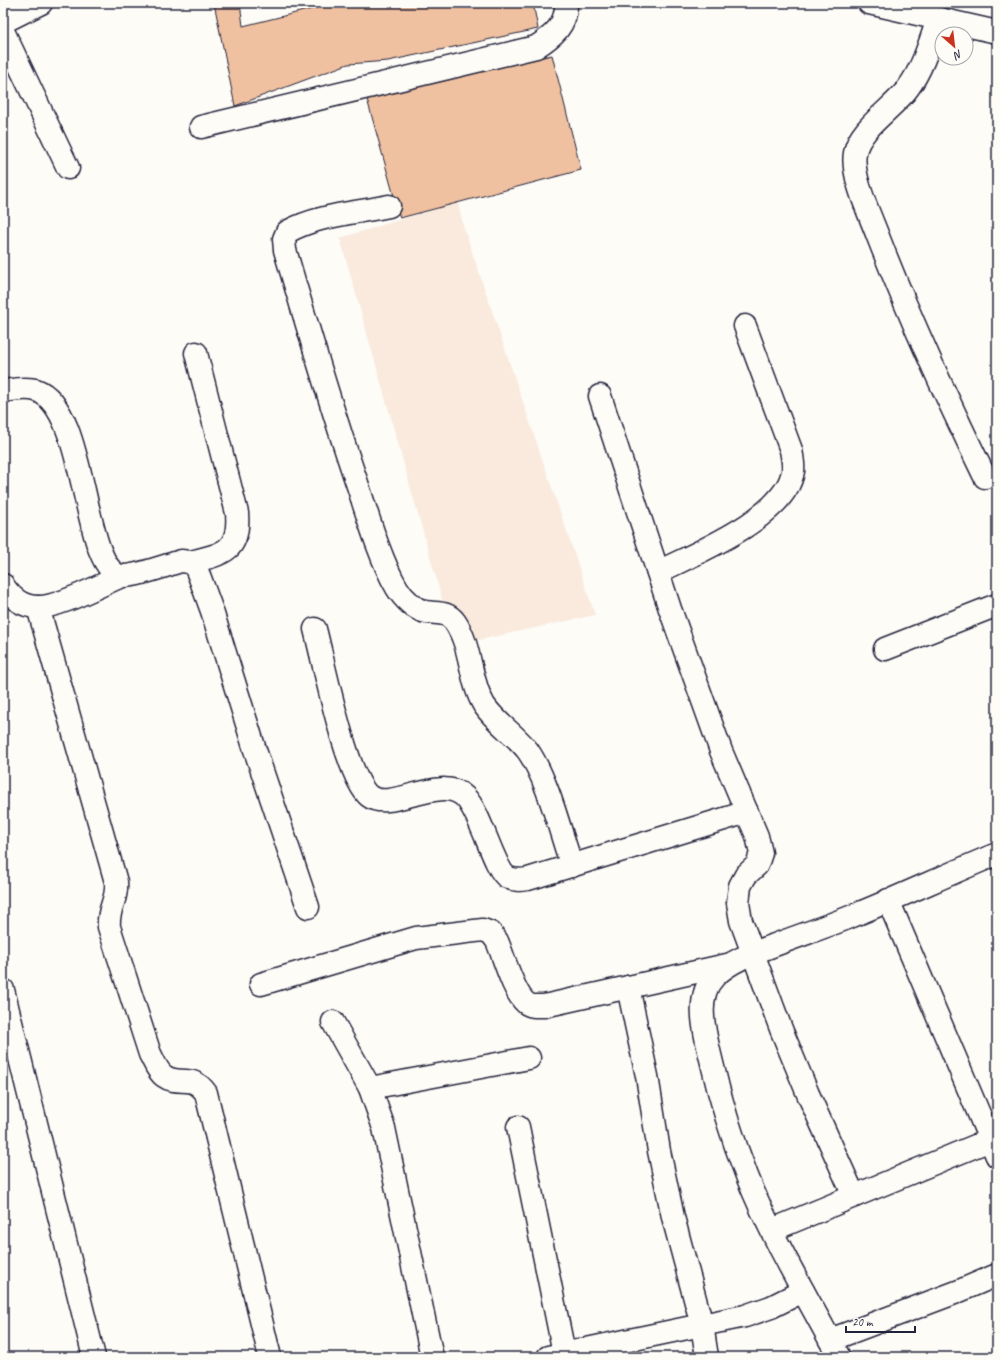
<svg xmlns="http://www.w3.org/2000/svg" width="1000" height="1360" font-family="Caveat,sans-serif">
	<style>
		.built { fill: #f9eadd }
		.building { fill: #f0c1a0; stroke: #22223b }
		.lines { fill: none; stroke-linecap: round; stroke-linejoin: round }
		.minor-casing { stroke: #22223b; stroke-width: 25 }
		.tertiary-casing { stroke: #22223b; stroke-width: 25 }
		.minor { stroke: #fdfcf7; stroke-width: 22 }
		.tertiary { stroke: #fdfcf7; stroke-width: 22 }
	</style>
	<rect width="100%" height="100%" fill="#fdfcf7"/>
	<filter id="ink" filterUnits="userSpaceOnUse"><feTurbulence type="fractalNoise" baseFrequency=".025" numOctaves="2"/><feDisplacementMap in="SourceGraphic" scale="8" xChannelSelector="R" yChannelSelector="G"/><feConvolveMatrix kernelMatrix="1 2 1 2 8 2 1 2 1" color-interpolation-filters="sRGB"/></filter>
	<g filter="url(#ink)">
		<polygon class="built" points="458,202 463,225 595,615 455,645 340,238"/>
		<g class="building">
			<polygon points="214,3 240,3 243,26 336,3 533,3 538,29 388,61 348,64 235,106"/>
			<polygon points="552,55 581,170 400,218 367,99"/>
		</g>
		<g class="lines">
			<g class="minor-casing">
				<g id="minor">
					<path d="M938 19C930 42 923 68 908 88 894 108 859 128 855 153 851 175 869 213 877 234 909 317 946 397 985 477"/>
					<polyline points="3,22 41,3"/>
					<polyline points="3,31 68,168"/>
					<path d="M201 127 536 47C553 36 567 25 566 3"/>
					<path d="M389 206C356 213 317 215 287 232L284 239 285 250C308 329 331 408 358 486 368 517 381 561 397 588 403 598 415 610 426 612 438 614 447 611 455 622 472 647 469 680 484 705 496 723 515 734 528 751 548 780 560 832 572 866"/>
					<path d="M3 391C13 390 26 387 36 390 89 409 81 570 122 576 135 577 167 565 181 561L190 562 196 568 200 578 212 611 255 750 308 907"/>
					<polyline points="600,396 670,609 721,751 757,836 761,853 757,865 746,875 740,886 738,903 741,921 781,1029 808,1094 854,1196"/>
					<path d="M190 562C224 554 240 551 237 513L196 353"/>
					<path d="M658 572C696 553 786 517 793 471 794 465 792 456 791 450L745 326"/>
					<path d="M3 585C11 598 23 607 38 607 58 608 102 584 122 576"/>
					<path d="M38 607 116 882C118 901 107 908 109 927L150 1054C154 1061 157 1071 164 1076 179 1087 191 1072 206 1093L270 1357"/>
					<path d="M315 629C324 663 346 777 369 796 390 813 441 773 465 797 481 813 494 869 507 877 514 881 521 880 528 879L747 812"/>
					<polyline points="885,649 997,605"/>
					<polyline points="888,900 997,1156"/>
					<path d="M261 984 416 938 483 930 491 933 497 941C504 957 513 992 526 1003 531 1007 538 1006 544 1006L727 965"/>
					<polyline points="628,987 647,1076 659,1151 673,1217 702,1325 707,1357"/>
					<polyline points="3,990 94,1357"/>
					<polyline points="333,1022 370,1088 384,1128 432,1357"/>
					<polyline points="370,1088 529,1058"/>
					<polyline points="518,1127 564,1353"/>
					<polyline points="772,1230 990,1140"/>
					<polyline points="830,1340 957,1292 997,1275"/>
					<polyline points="548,1357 745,1316 771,1307 803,1291"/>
					<path d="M839 1357C808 1298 772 1239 747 1176 732 1138 720 1099 711 1059 705 1034 694 996 715 976 730 961 753 953 772 946 798 936 825 927 850 917 900 897 948 874 997 854"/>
				</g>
			</g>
			<g class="tertiary-casing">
				<polyline id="tertiary" points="869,3 997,32"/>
			</g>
			<use href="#minor" class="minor"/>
			<use href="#tertiary" class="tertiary"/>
		</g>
	</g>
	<rect width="1000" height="1360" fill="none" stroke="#fdfcf7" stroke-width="16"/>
	<rect x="8" y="8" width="984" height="1344" fill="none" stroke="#22223b" stroke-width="1.5" filter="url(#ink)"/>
	<g transform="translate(954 46) rotate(152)"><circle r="19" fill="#fdfcf7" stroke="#a5a5ac"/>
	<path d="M0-3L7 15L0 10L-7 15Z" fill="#c8321e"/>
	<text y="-6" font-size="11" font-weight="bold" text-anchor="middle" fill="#22223b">N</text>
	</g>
	<path d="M846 1326v6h69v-6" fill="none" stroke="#22223b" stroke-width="2"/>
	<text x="852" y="1326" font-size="12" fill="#22223b" stroke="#fdfcf7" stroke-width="3" paint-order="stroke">20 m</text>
</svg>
